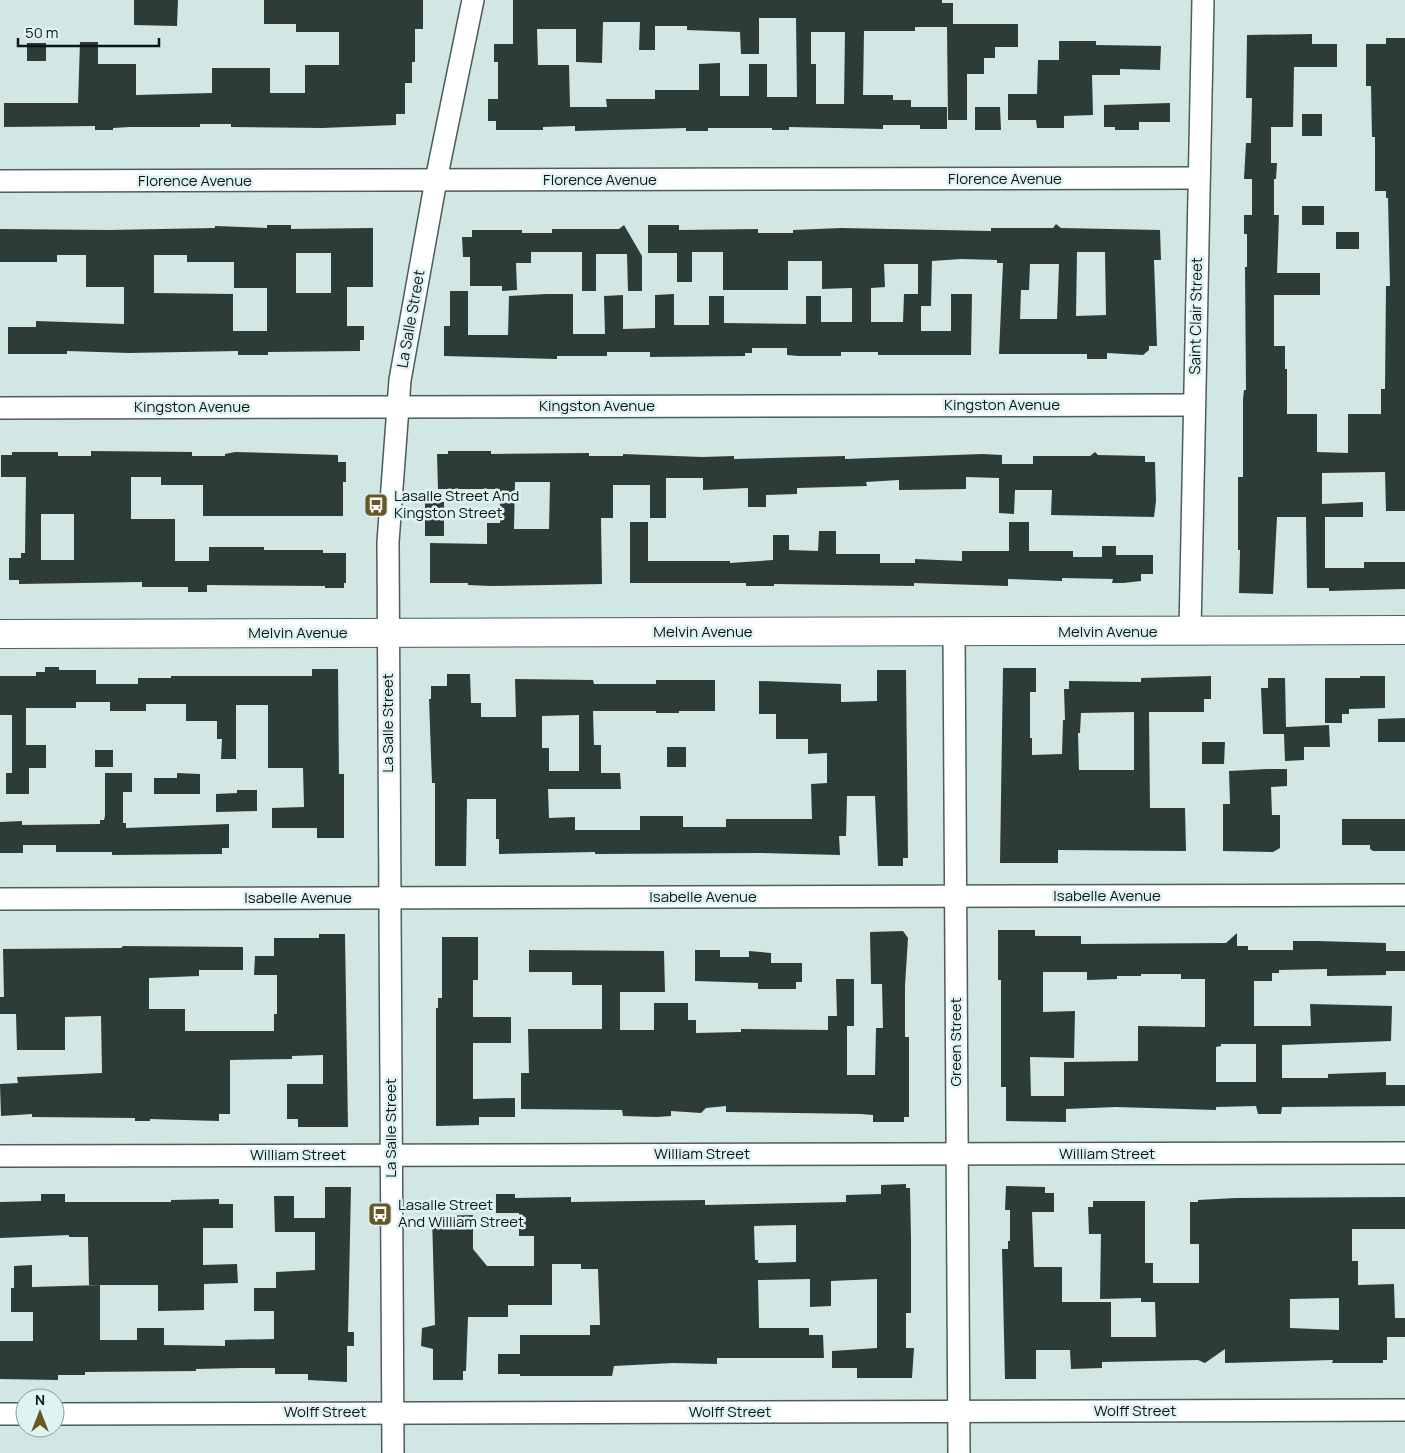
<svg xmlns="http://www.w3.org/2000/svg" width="1405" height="1453" font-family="Manrope,sans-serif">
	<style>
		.building { fill: #2d3c36; fill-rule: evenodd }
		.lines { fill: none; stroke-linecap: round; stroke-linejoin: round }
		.street-casing { stroke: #4b5d5c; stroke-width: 24 }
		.secondary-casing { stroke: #4b5d5c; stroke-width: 30 }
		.street { stroke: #fff; stroke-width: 21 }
		.secondary { stroke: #fff; stroke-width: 28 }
		.labels { text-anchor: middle; stroke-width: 5; stroke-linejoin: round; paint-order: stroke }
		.street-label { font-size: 15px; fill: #0e1615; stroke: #dff4f2 }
		.poi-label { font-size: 15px; fill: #0e1615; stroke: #dff4f2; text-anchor: start }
	</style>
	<rect width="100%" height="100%" fill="#d2e7e4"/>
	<g class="building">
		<polygon points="134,0 178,0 177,26 134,25"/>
		<polygon points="264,0 423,0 423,29 415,29 415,62 412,62 412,83 405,83 405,114 396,114 396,125 322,128 231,127 231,124 200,124 200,127 130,127 113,128 113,130 95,130 95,126 4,127 4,103 78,103 80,42 98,42 98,64 136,64 136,95 212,93 212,68 270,68 270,93 305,93 305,65 339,65 339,32 296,32 296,24 264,24"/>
		<path d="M513 0H942V3H953V24H1018V47H995V58H984V74H967V120H948L947 27H915V31H864L863 95H893V100H911V107H947V129H920V125H883V129L789 127V130H772V128H708V131H686V128L575 131V126L543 127V130H496V121H488V99H498V62H494V44H513ZM759 18H796L797 97H767V64H749V96H720V63L699 64V90H655V99H606L607 107H570L569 65H538L537 29H576V62L602 63 603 22H640L639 50H655V26H687V30L740 32 741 54H759ZM811 32H845L844 104H816V64H811Z"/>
		<polygon points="1312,34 1312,44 1337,44 1337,67 1294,67 1293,127 1271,127 1271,163 1277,163 1276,179 1274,179 1274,215 1279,215 1277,273 1320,273 1320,295 1274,295 1274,346 1285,346 1285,369 1287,369 1287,414 1317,414 1317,452 1348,453 1348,414 1381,414 1381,389 1385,389 1386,286 1390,286 1388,198 1386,198 1386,191 1375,191 1375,137 1372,137 1371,86 1366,86 1366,44 1386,44 1386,38 1405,38 1405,511 1386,511 1385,472 1322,473 1322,504 1363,502 1363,517 1325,517 1325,568 1364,568 1364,562 1405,562 1405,589 1329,591 1329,588 1307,588 1306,517 1277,517 1273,594 1239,593 1240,550 1238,550 1238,477 1243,477 1243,399 1244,390 1246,390 1245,267 1247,267 1247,234 1244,234 1244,215 1252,215 1252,179 1244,179 1246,143 1251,143 1252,98 1246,98 1247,35"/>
		<polygon points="1059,41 1096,41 1096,45 1161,46 1160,70 1120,69 1120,75 1092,75 1093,115 1064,116 1064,128 1037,128 1036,120 1008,120 1008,94 1037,94 1038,60 1059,60"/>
		<rect x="27" y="43" width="19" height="18"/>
		<polygon points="1170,103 1170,122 1139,122 1139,130 1115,130 1115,127 1104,127 1104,105"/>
		<polygon points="975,107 1000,107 1001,130 975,130"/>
		<rect x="1302" y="114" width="20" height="22"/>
		<rect x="1302" y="206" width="22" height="19"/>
		<path d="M1056 224 1061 228 1160 230 1161 260H1154L1157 346H1149V350L1143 355 1107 353V359H1087V354H999L1003 263H997V260L961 259 932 261 931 306H921V331H951V294H972L971 355H878V352H841V356H798L787 355V348H752V353H745V356L650 357V352H607V356H557V359L444 356V326H450V291H468V335H508L509 296 546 294H573V334H605L604 296 623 295V329L655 328V295L674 294V325H709V296H724V323L806 324V296H821V322H852V288L822 289V261H788V290H723V252H692V282H677V253H648V225H679V230L758 229V233H793V230L841 228 991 231V228H1053ZM1077 252H1105L1106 315 1076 316ZM884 264H918V294H904L903 322H871V288L885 287ZM1030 264H1059L1057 319H1020L1021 290H1029Z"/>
		<path d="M267 225H291V229L373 228V287H347V326H364V340H360V351L268 352V355H238V351L129 353 67 351V354H8V327H36V321L124 324V287H86V255H57V262H0V229L108 230 215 228V226L267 228ZM296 253H331V293H296ZM154 255H187V262H234V288H267V331H233V294L154 293Z"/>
		<polygon points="624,225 642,256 642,291 628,291 627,254 596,254 596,291 582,291 582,252 531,252 531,263 516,263 517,290 502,291 502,286 470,286 470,257 463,257 462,237 472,237 472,230 522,230 522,233 552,233 552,229 619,229"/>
		<rect x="1336" y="232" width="23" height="17"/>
		<path d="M91 451 192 452V456H225V454L235 452 338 455V462H346V482H343V516H203V485H161V477H131V519H175V561H209V547H264V550H323V553H346V583H344V588H325V586L207 585V592H188V587H142V582L19 584V580H9V558H21V553H25L26 477H1V455H12V452H58V456H91ZM41 514H74V560H41Z"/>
		<path d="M448 451H491V454L589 453V456H623V454L702 457 734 456V459L845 456V459L982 454 1002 455V464H1033V456H1090L1095 452 1098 455 1145 456V462H1155L1156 501 1154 517 1051 515 1052 490H1015L1014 514 999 513V478L966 477V489L899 490V480L866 482 867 486 797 488V494L766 495V507H748V488L703 490V478H666V518H650V485H613V518H601L602 584 491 586 468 585V583H430V543L487 544V523H500V489H438L437 454H448ZM515 482H550L549 529H514Z"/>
		<rect x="425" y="502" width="19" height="34"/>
		<polygon points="630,522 648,522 648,561 730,561 730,563 773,560 773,535 789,535 789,550 818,551 819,531 836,531 836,554 880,554 880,563 915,563 915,559 962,561 962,551 1009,551 1009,522 1029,522 1029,551 1073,551 1073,557 1102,557 1102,546 1116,546 1116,555 1153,555 1153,574 1141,574 1141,581 1123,583 1112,583 1113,579 1062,578 1062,581 1008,579 1008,586 914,583 914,586 774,584 774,586 746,586 746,583 630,583"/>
		<polygon points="45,667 59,667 59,670 96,670 96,684 138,684 138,678 171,678 171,676 312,676 312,669 338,669 339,774 344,774 344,838 317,838 317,828 272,828 272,808 304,807 303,768 268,768 268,705 236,705 236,759 221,759 222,739 217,739 217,721 186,721 186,704 146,704 146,711 110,711 110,702 76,702 76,708 26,708 26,745 46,745 46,768 29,768 29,794 6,794 6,773 12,773 12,715 0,715 0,676 36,676 36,672 45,672"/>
		<path d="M1003 668H1036V692H1030V738H1032V755L1062 754 1063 720H1065L1064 689H1069V681L1141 682V678L1211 676V699H1204V712H1149L1150 808H1185L1186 851 1058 850V863H1000ZM1134 712V770H1079L1078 733H1080L1081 713Z"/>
		<path d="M877 670H906L908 858H903V866H878L875 796H847L846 836H839L840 855 759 853 595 854V852L499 854V839H496V799H467L466 866H435V783H432L429 699H431V686H447V674H470L471 703H481V717H516L515 679 593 680 594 684H656V680H715V711H679V713H656V711H593L594 745H601V773H620L621 789H548L549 818 575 817V830H640V816H683V827H726V819H812L811 784 827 783V753L808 754V739H776V714H759V681L841 684V702L877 701ZM579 715V771H549V748H542V716Z"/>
		<polygon points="1360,676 1385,676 1385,708 1349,709 1349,714 1342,714 1342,723 1325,723 1325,678 1360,678"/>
		<polygon points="1268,678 1285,678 1286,727 1329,725 1330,747 1304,747 1304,760 1285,761 1284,734 1263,734 1261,688 1268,688"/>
		<polygon points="1405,718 1405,742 1378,742 1378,719"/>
		<polygon points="1202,742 1225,742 1224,764 1202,764"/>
		<rect x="667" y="747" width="19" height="20"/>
		<rect x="95" y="750" width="18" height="17"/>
		<polygon points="1267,769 1287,769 1287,786 1271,787 1272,815 1280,815 1280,848 1273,852 1223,851 1223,804 1230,804 1229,771"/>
		<polygon points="105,773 132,773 132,792 123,792 123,823 126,823 126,828 229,824 229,848 222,848 222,854 112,855 112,852 56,852 56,845 23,845 23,853 0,853 0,822 22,821 22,825 100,824 100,820 104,820 105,816"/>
		<polygon points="177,773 200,774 200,794 154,794 154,778 177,778"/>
		<polygon points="237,790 257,790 257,811 216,812 216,794 237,793"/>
		<polygon points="1342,819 1405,819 1405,851 1373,851 1370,849 1370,845 1342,845"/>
		<path d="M998 930H1035V936H1081V944L1226 943 1237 933V946H1248V950H1293V941H1317L1386 943V951H1405V971H1386V975L1327 976V969L1279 970V973H1272V981H1254V1026H1311L1310 1004 1392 1006 1391 1041 1282 1045V1078H1328V1074L1386 1072V1085H1405V1106L1282 1107 1281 1114H1258L1256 1106 1216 1107V1110L1116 1107 1066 1109V1122L1006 1121V1087H1001V980H998ZM1043 972H1087V980L1117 979V976H1141V974H1181V979H1205V1027L1138 1026V1061L1064 1062V1096H1031L1030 1057 1074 1058 1075 1011 1043 1012ZM1221 1044H1256V1082H1216V1047L1221 1046Z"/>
		<polygon points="903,931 908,938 905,986 905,1037 909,1037 909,1117 904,1117 904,1122 873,1122 873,1115 861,1114 726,1112 726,1106 706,1108 701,1113 671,1111 671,1116 657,1117 623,1116 622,1110 521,1109 521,1073 529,1073 528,1029 602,1029 602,985 572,985 572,972 529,972 529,950 664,951 665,992 620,992 620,1030 654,1030 654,1003 688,1003 688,1020 696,1020 696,1033 741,1032 741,1029 828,1030 828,1016 837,1016 836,979 854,979 854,1026 847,1026 847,1075 875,1075 876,1028 883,1028 882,984 871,984 870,932"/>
		<polygon points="319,934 345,934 348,1127 298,1127 298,1119 287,1119 287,1084 323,1084 323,1055 292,1056 292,1059 230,1060 230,1114 219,1114 219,1121 150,1119 150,1121 135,1121 135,1118 32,1117 32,1114 1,1116 0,1084 18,1083 17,1077 102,1073 101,1016 65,1017 65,1050 17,1050 16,1014 0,1014 0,997 4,997 3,949 121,948 123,946 243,947 243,970 199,970 199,976 149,978 149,1009 185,1009 185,1031 274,1031 274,1014 277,1014 277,975 254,975 255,956 274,956 274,938 319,938"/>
		<polygon points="442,937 478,937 478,980 473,980 473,1017 511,1017 511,1043 473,1043 473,1099 515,1098 515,1117 479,1117 479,1125 436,1126 436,1008 438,1008 438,998 442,998"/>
		<polygon points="695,950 720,950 720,957 749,957 749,951 771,953 771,963 802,963 802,982 796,982 796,989 758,989 758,983 695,981"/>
		<path d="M906 1184V1188H910L911 1240V1313H906V1348H914L912 1378H857V1368H832V1351L877 1348V1279L831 1281V1306L810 1307V1279L758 1280 759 1328H809V1335H823L824 1358H717V1364L673 1363 614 1366 612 1376H520V1374H498V1354H520V1335H590V1325H600L598 1269H581V1264H552V1305H508V1317H468L466 1371H463V1380H433V1349L421 1346 422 1328 435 1325 432 1216 473 1215V1249L487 1266H534V1236H519V1213H496V1194H515V1198L571 1197V1202L705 1200V1205L846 1202V1195L881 1194V1185ZM796 1225V1262L758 1263V1260H755L754 1226Z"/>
		<path d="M1006 1186 1045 1187V1193H1054V1212H1032L1034 1267H1062V1302H1111V1337H1156L1155 1302H1141V1298L1100 1299 1101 1234H1089L1088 1207H1093V1201H1145V1263H1153V1283H1199V1244H1190V1202H1198V1200L1236 1198 1405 1197V1229H1352V1261H1358V1285L1394 1284 1395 1318H1405V1337H1387V1360H1383V1363H1332L1333 1360 1225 1363V1349L1205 1363 1198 1360 1102 1362V1368L1071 1369 1070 1350H1036V1379H1005L1002 1249H1008V1241H1010V1210H1005ZM1339 1298V1330L1290 1328V1299Z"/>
		<polygon points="325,1187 351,1187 348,1332 354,1332 354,1346 347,1346 347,1382 308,1380 308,1374 275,1374 275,1368 241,1368 196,1369 196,1371 85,1372 85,1375 58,1375 58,1380 0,1379 0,1341 33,1341 33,1312 11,1312 11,1288 14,1288 14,1266 32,1265 32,1287 100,1285 100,1340 137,1340 137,1328 164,1328 164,1345 225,1346 225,1340 274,1339 274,1311 254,1311 254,1288 276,1288 276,1272 315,1270 315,1232 275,1232 274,1196 294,1196 294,1218 325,1218"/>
		<polygon points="41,1194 65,1194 65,1202 171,1202 171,1200 219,1199 219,1204 233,1204 233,1228 203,1228 203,1265 237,1264 238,1283 204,1284 204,1310 158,1311 158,1285 89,1285 88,1237 69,1237 69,1235 0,1238 0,1202 41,1201"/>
	</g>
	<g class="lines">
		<g class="street-casing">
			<g id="street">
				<polyline points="0,181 1199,178"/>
				<polyline points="0,408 1194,405"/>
				<polyline points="1190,631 1203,0"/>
				<polyline points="954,632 959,1453"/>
				<polyline points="0,899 1405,895"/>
				<polyline points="0,1156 1405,1153"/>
				<polyline points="0,1414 25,1414"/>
				<polyline points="55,1414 1405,1410"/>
				<polyline points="393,1453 388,542 400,380 436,180 473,0"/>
			</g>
		</g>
		<g class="secondary-casing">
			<polyline id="secondary" points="0,634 1405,630"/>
		</g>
		<use href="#street" class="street"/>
		<use href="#secondary" class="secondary"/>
	</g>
	<defs>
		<g id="bus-square" transform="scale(1.25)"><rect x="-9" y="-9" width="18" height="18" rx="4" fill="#675724" stroke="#dff4f2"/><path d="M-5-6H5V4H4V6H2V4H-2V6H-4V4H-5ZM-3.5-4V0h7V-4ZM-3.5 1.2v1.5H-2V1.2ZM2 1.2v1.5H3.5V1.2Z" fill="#fff"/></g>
	</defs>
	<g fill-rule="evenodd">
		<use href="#bus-square" x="376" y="505"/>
		<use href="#bus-square" x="380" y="1214"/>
	</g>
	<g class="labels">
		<g class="street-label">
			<text x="1005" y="184">Florence Avenue</text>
			<text x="600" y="185">Florence Avenue</text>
			<text x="195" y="186">Florence Avenue</text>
			<text transform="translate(1196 316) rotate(-89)" y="5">Saint Clair Street</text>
			<text transform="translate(411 319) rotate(-80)" y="5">La Salle Street</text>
			<text x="1002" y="410">Kingston Avenue</text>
			<text x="597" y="411">Kingston Avenue</text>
			<text x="192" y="412">Kingston Avenue</text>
			<text x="703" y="637">Melvin Avenue</text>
			<text x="1108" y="637">Melvin Avenue</text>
			<text x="298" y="638">Melvin Avenue</text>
			<text transform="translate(388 723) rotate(-90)" y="5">La Salle Street</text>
			<text x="1107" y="901">Isabelle Avenue</text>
			<text x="703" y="902">Isabelle Avenue</text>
			<text x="298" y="903">Isabelle Avenue</text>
			<text transform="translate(956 1042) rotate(-90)" y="5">Green Street</text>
			<text transform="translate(391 1128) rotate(-90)" y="5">La Salle Street</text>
			<text x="702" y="1159">William Street</text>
			<text x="1107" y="1159">William Street</text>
			<text x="298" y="1160">William Street</text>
			<text x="1135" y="1416">Wolff Street</text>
			<text x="325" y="1417">Wolff Street</text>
			<text x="730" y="1417">Wolff Street</text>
		</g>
		<g class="poi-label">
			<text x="394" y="501">Lasalle Street And<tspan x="394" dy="17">Kingston Street</tspan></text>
			<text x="398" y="1210">Lasalle Street<tspan x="398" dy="17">And William Street</tspan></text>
		</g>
	</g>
	<g transform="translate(40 1413)"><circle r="24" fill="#dff4f2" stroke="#8b9b9a"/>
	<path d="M0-4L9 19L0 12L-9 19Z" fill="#675724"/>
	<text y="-8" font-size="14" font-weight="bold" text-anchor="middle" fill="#0e1615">N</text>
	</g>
	<path d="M18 38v8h141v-8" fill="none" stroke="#0e1615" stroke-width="2.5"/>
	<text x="25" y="38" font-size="15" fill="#0e1615" stroke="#dff4f2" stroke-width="4" paint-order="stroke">50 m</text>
</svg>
